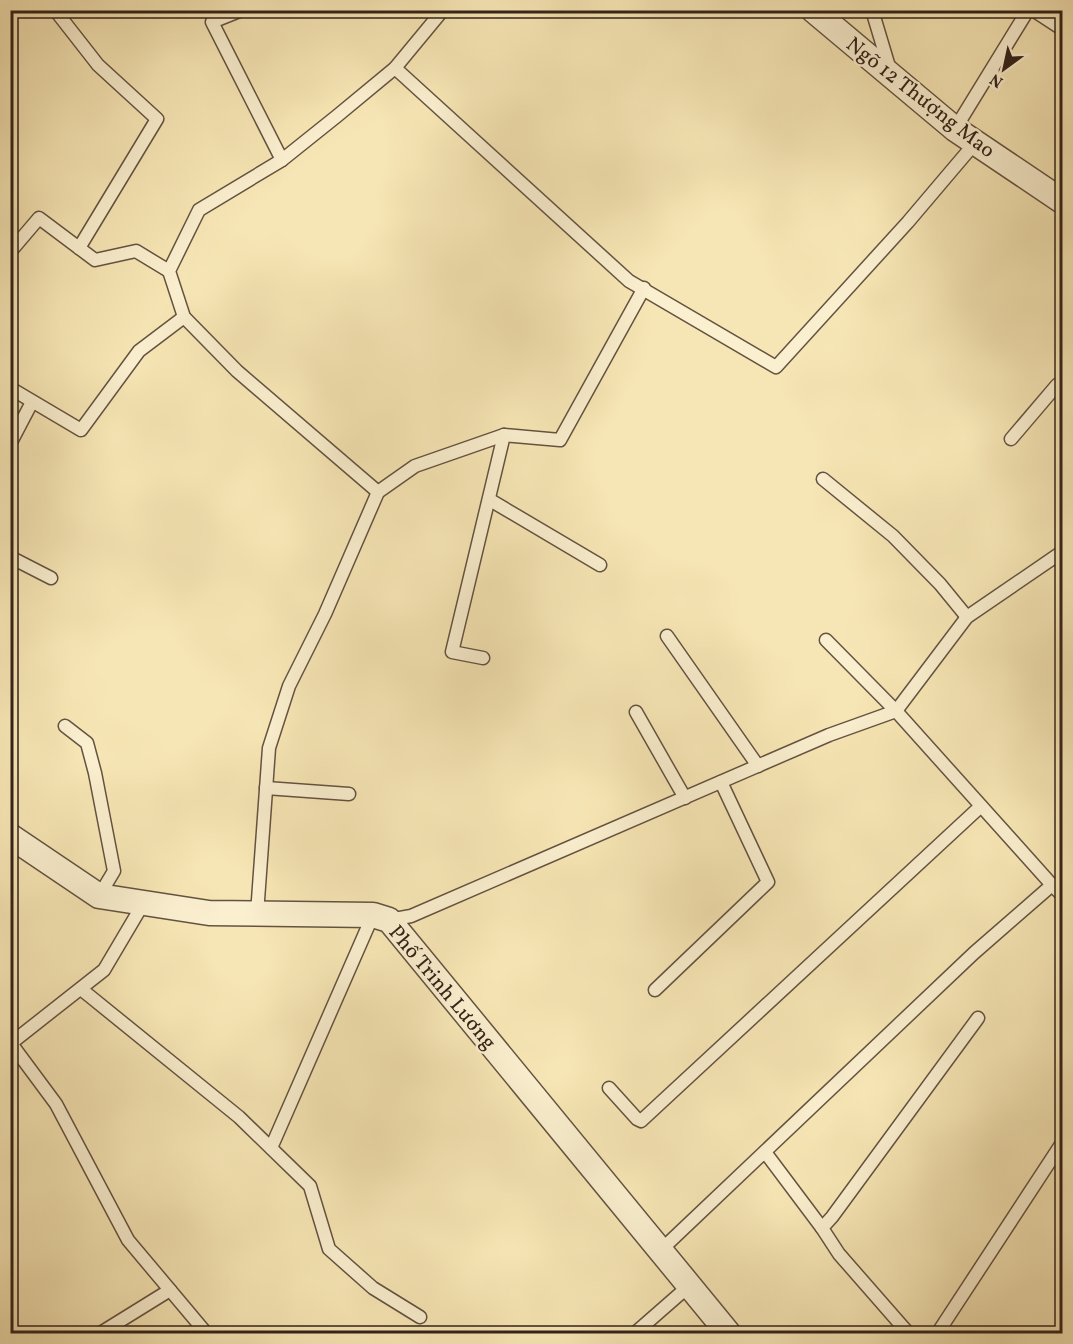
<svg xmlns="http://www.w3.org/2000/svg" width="1073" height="1344" font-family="Vollkorn,serif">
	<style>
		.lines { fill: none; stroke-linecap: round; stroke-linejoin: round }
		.service-casing { stroke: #645341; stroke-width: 15 }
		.minor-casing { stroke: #645341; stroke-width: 27 }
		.service { stroke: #faefcf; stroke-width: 12 }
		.minor { stroke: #faefcf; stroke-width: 24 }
		.labels { text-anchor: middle; stroke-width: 5; stroke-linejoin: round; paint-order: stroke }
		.street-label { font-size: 21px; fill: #33221a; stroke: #faefcf }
	</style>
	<rect width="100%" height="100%" fill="#f7e6b5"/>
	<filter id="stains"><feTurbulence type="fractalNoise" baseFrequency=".00333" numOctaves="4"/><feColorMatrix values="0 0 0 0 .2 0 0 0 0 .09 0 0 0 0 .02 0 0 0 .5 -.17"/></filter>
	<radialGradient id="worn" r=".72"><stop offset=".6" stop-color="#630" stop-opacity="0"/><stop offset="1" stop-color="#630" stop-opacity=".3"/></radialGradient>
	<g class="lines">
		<g class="service-casing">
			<g id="service">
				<polyline points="55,10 98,65 157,119 79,248"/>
				<polyline points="242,10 212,22 282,160"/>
				<polyline points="872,10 890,70"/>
				<polyline points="1033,10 1062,29"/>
				<polyline points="395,68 629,281 776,367 908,222 975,143"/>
				<polyline points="955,129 1028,10"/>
				<polyline points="10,252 39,218 95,260 136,251 169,271"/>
				<polyline points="10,388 81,430 139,351 184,317"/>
				<polyline points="1011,439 1057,385 1062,394"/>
				<polyline points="10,444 32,402"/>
				<polyline points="823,479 893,536 940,584 967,617"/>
				<polyline points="378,492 237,371 184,317 169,271 199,210 282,160 337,116 395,68 443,10"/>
				<polyline points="490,500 600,565"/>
				<polyline points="10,557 51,578"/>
				<polyline points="667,636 758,766"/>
				<polyline points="483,658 452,652 504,435 560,440 644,288"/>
				<polyline points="636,712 685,798"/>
				<polyline points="65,726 87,743 95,773 114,871 99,896"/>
				<polyline points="266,788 349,794"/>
				<polyline points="1052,885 1062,895"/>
				<polyline points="257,914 269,748 289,686 325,614 378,492 415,466 504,435"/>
				<polyline points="389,920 411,916 829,735 896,711 967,617 1062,552"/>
				<polyline points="81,989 239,1117 310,1186 329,1249 373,1288 420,1317"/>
				<polyline points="655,990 768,882 721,782"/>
				<polyline points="10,1042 56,1104 128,1240 207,1334"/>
				<polyline points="10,1044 104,970 143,904"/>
				<polyline points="609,1088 637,1119 641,1121 981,806"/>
				<polyline points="271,1148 373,915"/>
				<polyline points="765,1152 822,1228"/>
				<polyline points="661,1250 974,953 1052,885 896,711 826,640"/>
				<polyline points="99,1334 170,1290"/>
				<polyline points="634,1334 690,1285"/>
				<polyline points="909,1334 839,1254 822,1228 832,1217 978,1018"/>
				<polyline points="937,1334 1062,1143"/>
			</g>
		</g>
		<g class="minor-casing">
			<g id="minor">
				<polyline points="813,10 955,129 1062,201"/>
				<polyline points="10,836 99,896 209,913 373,915 389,920 729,1334"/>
			</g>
		</g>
		<use href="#service" class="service"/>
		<use href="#minor" class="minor"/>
	</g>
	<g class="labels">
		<g class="street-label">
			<text transform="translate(921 97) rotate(38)" y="7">Ngõ 12 Thượng Mao</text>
			<text transform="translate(443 987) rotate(50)" y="7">Phố Trinh Lương</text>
		</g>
	</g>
	<rect width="1073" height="1344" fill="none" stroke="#f7e6b5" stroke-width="36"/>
	<rect x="12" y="12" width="1049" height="1320" fill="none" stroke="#33221a" stroke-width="3"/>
	<rect x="18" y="18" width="1037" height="1308" fill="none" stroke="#33221a" stroke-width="1.5"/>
	<g transform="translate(1004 69) rotate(213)" stroke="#faefcf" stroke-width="4.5" paint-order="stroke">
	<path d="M0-4.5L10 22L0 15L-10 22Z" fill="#33221a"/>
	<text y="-9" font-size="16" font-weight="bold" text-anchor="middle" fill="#33221a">N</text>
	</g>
	<rect width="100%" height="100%" filter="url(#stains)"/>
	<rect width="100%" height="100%" fill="url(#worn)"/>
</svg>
